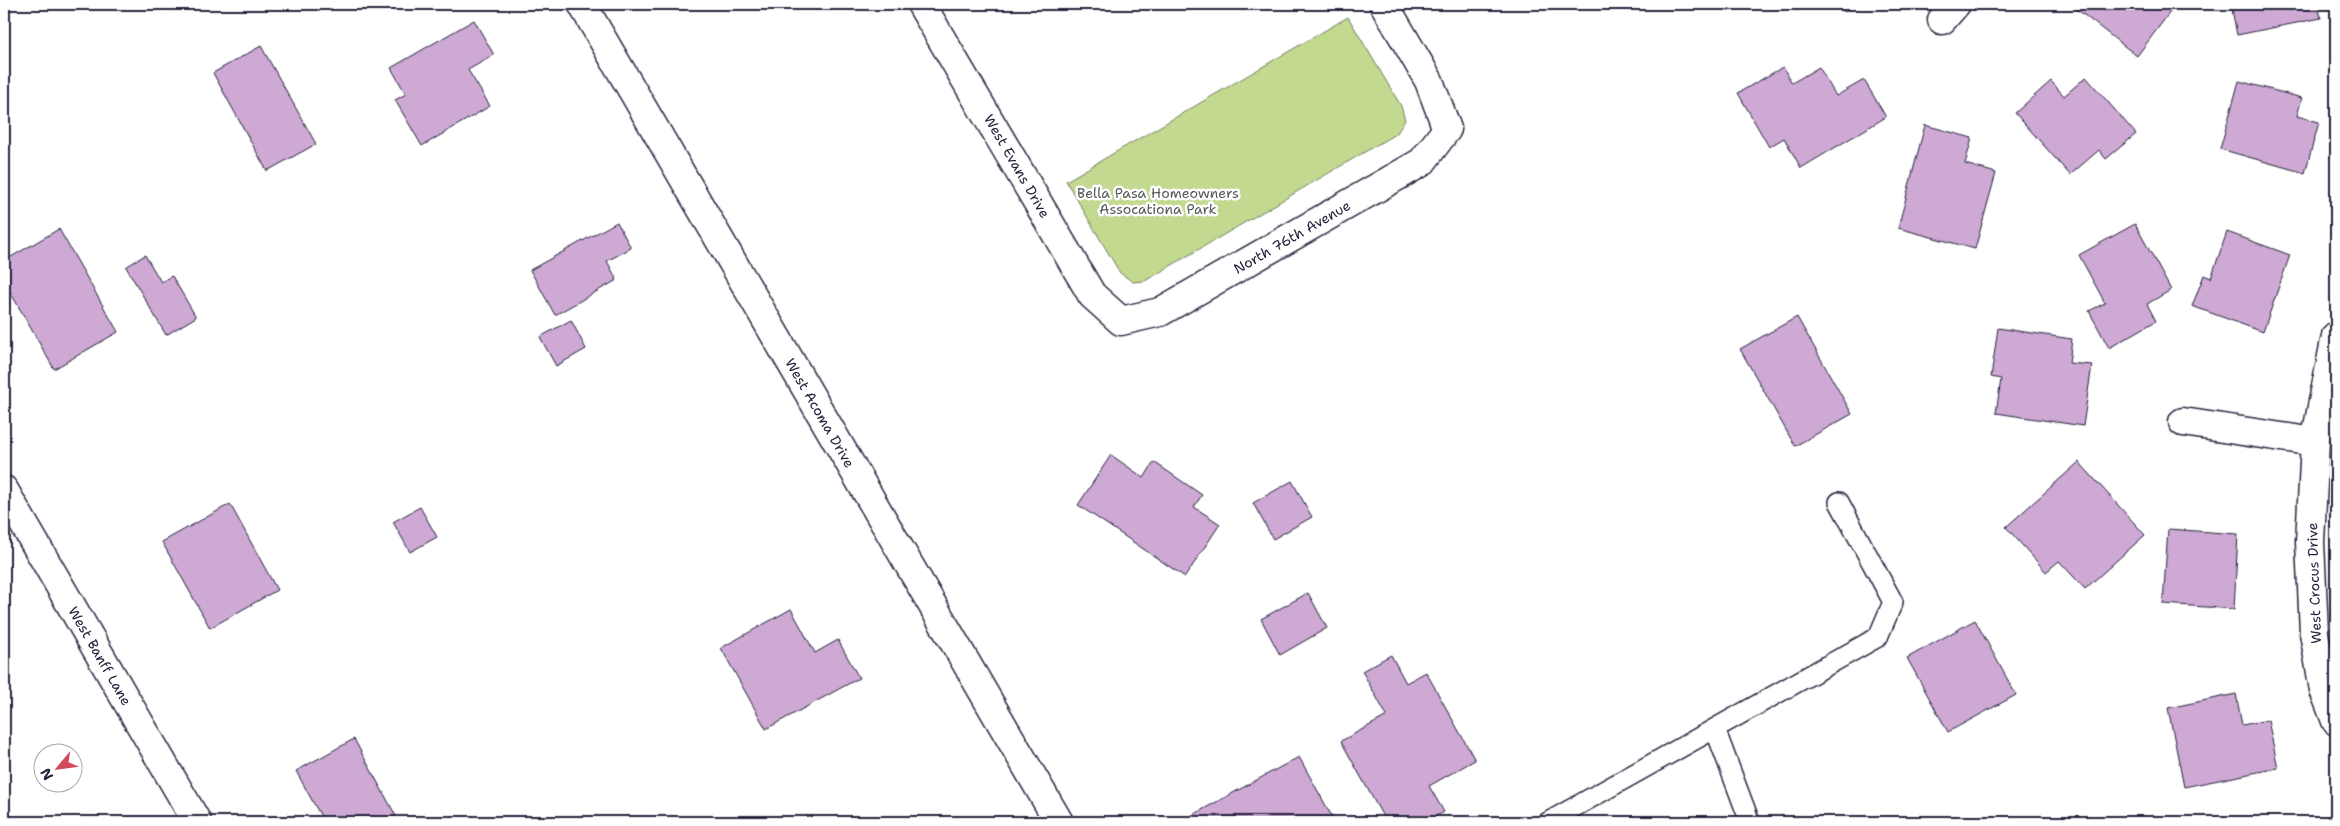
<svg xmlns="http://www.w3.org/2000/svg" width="2340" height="826" font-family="'Shantell Sans',sans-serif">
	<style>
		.green { fill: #c2d98f; stroke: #727e65 }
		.building { fill: #cda9d3; stroke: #22223b }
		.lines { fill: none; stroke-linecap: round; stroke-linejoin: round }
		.lane-casing { stroke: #22223b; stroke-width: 22 }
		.street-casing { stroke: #22223b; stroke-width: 31 }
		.secondary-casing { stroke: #22223b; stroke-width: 31 }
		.lane { stroke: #fff; stroke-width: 19 }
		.street { stroke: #fff; stroke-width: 28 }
		.secondary { stroke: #fff; stroke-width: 28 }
		.labels { text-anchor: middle; stroke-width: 5; stroke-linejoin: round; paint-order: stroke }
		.street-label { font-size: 14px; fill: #22223b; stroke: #fff }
		.park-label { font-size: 14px; fill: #525954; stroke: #fff }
	</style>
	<rect width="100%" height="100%" fill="#fff"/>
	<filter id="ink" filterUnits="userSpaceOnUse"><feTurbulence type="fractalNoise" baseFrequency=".02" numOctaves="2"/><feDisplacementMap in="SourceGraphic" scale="10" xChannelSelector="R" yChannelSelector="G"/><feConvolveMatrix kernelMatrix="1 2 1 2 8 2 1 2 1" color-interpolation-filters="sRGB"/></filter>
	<g filter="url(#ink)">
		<polygon class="green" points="1348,17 1401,106 1405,120 1397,133 1145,281 1133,282 1120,273 1066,181"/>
		<g class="building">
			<polygon points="1826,4 1849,4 1846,12"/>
			<polygon points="2078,4 2176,4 2137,56 2075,8"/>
			<polygon points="2231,4 2318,4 2321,18 2237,35"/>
			<polygon points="474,20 494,55 468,70 490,106 422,146 395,100 406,94 391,68"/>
			<polygon points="261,46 316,144 267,171 213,73"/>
			<polygon points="1783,67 1792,83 1819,67 1836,96 1864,80 1886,117 1801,168 1784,138 1769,147 1738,93"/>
			<polygon points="2086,77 2136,134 2106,159 2099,150 2070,175 2015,113 2051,81 2064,96"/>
			<polygon points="2239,81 2302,98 2297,116 2319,122 2305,173 2220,149"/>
			<polygon points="1925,125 1972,138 1965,164 1996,173 1975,249 1898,228"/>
			<polygon points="617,222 631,248 607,261 617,280 555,315 530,270"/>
			<polygon points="2135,224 2171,290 2147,304 2156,321 2109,348 2089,311 2105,303 2079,255"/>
			<polygon points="59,229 118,332 54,369 4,281 4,261"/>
			<polygon points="2227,232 2290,255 2263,332 2192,306 2204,275 2211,278"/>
			<polygon points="145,255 161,282 172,276 196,317 166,335 126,267"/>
			<polygon points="1797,317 1852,414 1795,446 1740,349"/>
			<polygon points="571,320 586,349 556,366 540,337"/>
			<polygon points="1998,328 2072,339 2069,363 2092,365 2083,426 1996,413 2001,379 1991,377"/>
			<polygon points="1111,455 1144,478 1154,462 1202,495 1194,507 1220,524 1185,577 1078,505"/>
			<polygon points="2079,462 2145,535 2085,589 2059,561 2046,572 2006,527"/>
			<polygon points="1292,481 1312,517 1273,539 1253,503"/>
			<polygon points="230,504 277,590 210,628 162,542"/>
			<polygon points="420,507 437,537 410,552 393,522"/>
			<polygon points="2168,529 2238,534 2234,609 2163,604"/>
			<polygon points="1308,593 1327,628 1280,655 1261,619"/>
			<polygon points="791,609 815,653 838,640 859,678 766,729 721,648"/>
			<polygon points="1975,620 2016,695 1948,732 1907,658"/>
			<polygon points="1391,655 1406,683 1426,672 1475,760 1429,786 1444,812 1425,822 1386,822 1341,741 1387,716 1362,671"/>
			<polygon points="2236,694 2242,725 2268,720 2278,768 2184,787 2168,708"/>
			<polygon points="354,739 396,816 384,822 324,822 296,771"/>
			<polygon points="1299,757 1335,822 1189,822 1187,818"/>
		</g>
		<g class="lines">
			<g class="lane-casing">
				<g id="lane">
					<polyline points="1715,729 1750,822"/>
					<polyline points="1548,822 1878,637 1893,602 1839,502"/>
				</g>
			</g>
			<g class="street-casing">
				<g id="street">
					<polyline points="921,4 1092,295 1121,321 1160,312 1422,162 1447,129 1429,81 1384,4"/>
					<polyline points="1942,20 1956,4"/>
					<polyline points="2336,336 2315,442 2310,542 2314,633 2324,690 2336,721"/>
					<polyline points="2183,422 2315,442"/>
					<polyline points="4,490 197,822"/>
				</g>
			</g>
			<g class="secondary-casing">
				<polyline id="secondary" points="582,4 1059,822"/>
			</g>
			<use href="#lane" class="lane"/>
			<use href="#street" class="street"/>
			<use href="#secondary" class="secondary"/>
		</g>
	</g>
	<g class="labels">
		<g class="street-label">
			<text transform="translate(1017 166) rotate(60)" y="5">West Evans Drive</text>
			<text transform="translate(1292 237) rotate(-30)" y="5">North 76th Avenue</text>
			<text transform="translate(820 413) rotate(60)" y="5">West Acoma Drive</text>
			<text transform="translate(2314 583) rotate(-92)" y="5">West Crocus Drive</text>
			<text transform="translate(100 656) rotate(60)" y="5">West Banff Lane</text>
		</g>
		<g class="park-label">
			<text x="1158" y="198">Bella Pasa Homeowners<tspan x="1158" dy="16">Assocationa Park</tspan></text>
		</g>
	</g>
	<rect width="2340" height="826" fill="none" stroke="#fff" stroke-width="20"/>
	<rect x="10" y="10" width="2320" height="806" fill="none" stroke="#22223b" stroke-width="2" filter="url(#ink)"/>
	<g transform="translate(58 768) rotate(241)"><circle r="24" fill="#ffffff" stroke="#a7a7b1"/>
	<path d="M0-4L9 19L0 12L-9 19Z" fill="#d1495b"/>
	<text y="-8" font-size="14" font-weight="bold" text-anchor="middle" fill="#22223b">N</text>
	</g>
</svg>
